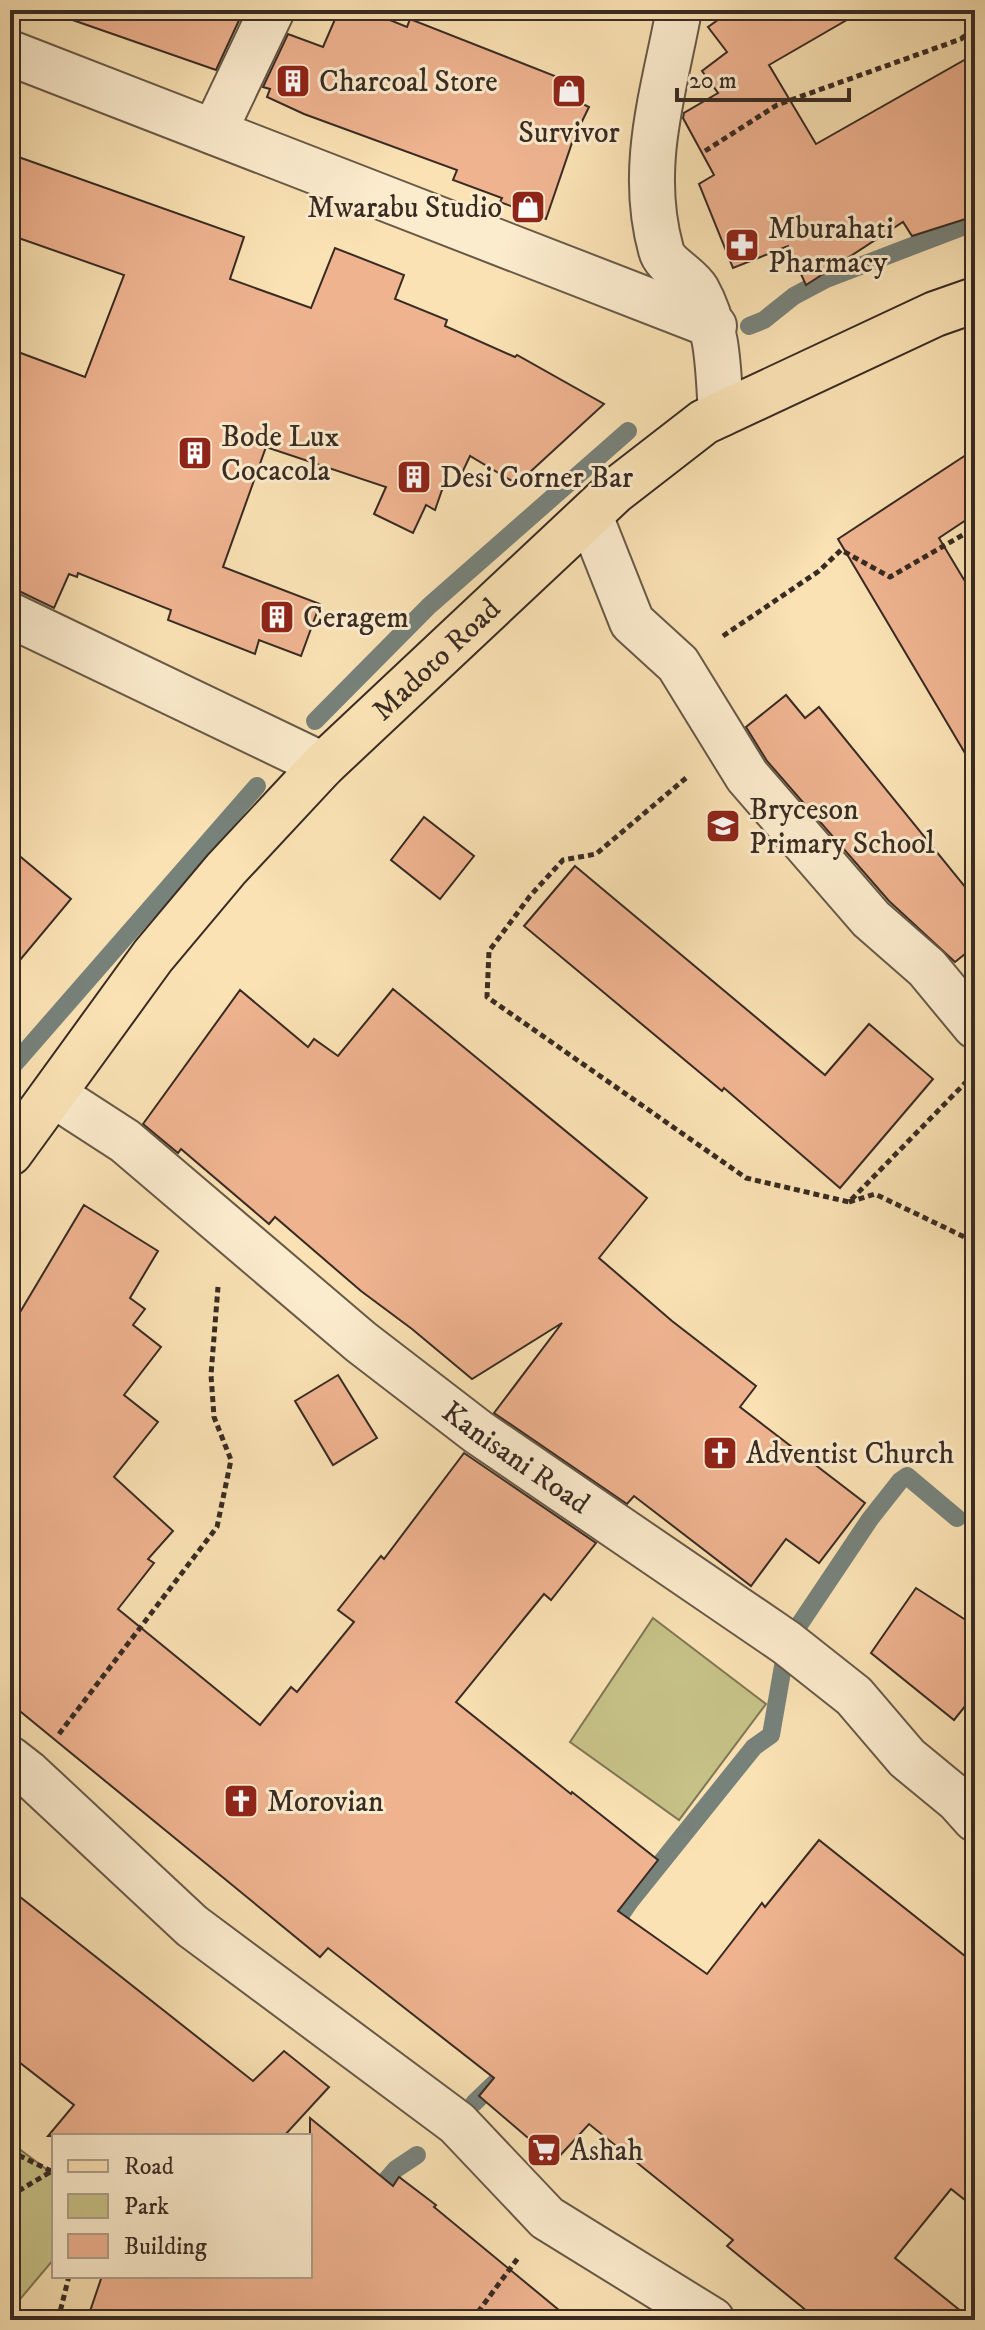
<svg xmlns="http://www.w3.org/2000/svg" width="985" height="2330" font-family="'IM FELL DW Pica',serif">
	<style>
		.green { fill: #c6c187; stroke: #7f7655; stroke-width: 2 }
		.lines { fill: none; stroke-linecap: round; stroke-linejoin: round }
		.stream { stroke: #77827b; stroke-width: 18 }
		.building { fill: #efb390; stroke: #382b23; stroke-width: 2 }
		.minor-casing { stroke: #685947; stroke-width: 48 }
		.major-casing { stroke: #382b23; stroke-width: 48 }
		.path { stroke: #382b23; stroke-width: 5; stroke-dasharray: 6 4; stroke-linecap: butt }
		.minor { stroke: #fcecce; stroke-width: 44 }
		.major { stroke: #fae2b4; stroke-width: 44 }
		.labels { text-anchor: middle; stroke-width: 6; stroke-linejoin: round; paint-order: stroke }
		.poi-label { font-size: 30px; fill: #382b23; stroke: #fcecce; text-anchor: start }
		.street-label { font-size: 30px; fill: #382b23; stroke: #fcecce }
	</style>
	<rect width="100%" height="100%" fill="#fae2b4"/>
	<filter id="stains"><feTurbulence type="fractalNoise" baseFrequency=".0025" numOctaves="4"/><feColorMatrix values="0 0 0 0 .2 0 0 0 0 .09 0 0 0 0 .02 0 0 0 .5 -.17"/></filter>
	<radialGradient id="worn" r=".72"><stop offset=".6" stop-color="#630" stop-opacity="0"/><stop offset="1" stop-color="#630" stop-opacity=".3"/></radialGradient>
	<g class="green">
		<polygon points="653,1618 766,1704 679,1820 570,1742"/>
		<polygon points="10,2142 54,2175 54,2259 10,2311"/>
	</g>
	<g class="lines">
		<g class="stream">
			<polyline points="749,326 764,320 794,296 826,279 975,222"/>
			<polyline points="315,721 429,606 628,431"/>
			<polyline points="10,1069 257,786"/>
			<polyline points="609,1932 631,1900 754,1747 771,1735 787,1643 870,1519 900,1481 907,1476 957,1518"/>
			<polyline points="474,2103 498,2080"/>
			<polyline points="370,2199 396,2169 417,2155"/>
		</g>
	</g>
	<g class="building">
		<polygon points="65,10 224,10 241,16 216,70 64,17"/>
		<polygon points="339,10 365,10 407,27 410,19 570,82 566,96 589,107 573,140 546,219 500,202 502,198 453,180 457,170 304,114 267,97 270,89 263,87 288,34 323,47"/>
		<polygon points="732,10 864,10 769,65 816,144 975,54 975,216 912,236 903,222 806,285 788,246 733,268 699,184 714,175 683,118 684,113 718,93 702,71 727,52 708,27"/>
		<polygon points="10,154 244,237 230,279 311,308 335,248 404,275 395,299 447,320 445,326 515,357 517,355 604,404 517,484 470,456 462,473 450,467 435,510 426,505 413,533 374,514 386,487 266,447 223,567 320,604 301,656 259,640 255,654 168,620 171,610 78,573 77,577 69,574 54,608 21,592 10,590 10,349 85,377 124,275 10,235"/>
		<polygon points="975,449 975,514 939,538 975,598 975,770 838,539"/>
		<polygon points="786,695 805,718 819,707 975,899 975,946 955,962 889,901 767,761 746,727"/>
		<polygon points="424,817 474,856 440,899 391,860"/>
		<polygon points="10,848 71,899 10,972"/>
		<polygon points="575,866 825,1075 869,1024 933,1079 840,1188 724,1088 722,1091 524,926"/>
		<polygon points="393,989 647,1198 599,1258 672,1321 756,1386 740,1407 865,1503 819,1563 786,1539 751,1586 634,1496 627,1504 494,1413 562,1323 472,1379 412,1329 361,1291 275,1217 269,1224 181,1149 178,1153 143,1124 240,990 308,1047 314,1039 338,1056"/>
		<polygon points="84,1205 158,1251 130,1298 145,1309 133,1325 161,1347 124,1395 158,1422 114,1477 173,1531 148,1559 154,1563 118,1609 260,1725 291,1687 297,1692 354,1622 338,1610 381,1556 384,1559 464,1453 596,1543 551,1600 544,1594 456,1702 571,1794 572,1792 658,1860 618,1911 707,1974 762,1903 765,1907 819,1840 975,1964 975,2208 951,2189 895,2258 972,2320 818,2320 727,2246 733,2240 589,2124 555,2161 479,2096 494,2078 328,1948 320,1957 10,1703 10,1329"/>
		<polygon points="338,1375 377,1438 333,1465 295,1401"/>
		<polygon points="916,1588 975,1626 975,1694 954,1720 871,1653"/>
		<polygon points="10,1889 253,2081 284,2051 329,2087 284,2136 48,2136 74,2105 10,2055"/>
		<polygon points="310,2118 393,2186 399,2177 436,2205 434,2207 571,2320 87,2320 102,2276 310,2276"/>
	</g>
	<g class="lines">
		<g class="minor-casing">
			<g id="minor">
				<path d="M679 10C664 91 638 167 661 250 665 266 689 276 697 290 719 329 718 370 721 414"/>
				<polyline points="10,53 714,326"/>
				<polyline points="214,132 272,10"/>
				<polyline points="590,516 632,622 678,664 747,776 871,919 927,968 975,1026"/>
				<polyline points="10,615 323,765"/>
				<path id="s1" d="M54 1095 125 1141 361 1342 478 1432 787 1643 854 1696 907 1758 958 1800 975 1819"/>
				<polyline points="10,1759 28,1773 192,1926 457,2123 547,2218 712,2320"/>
			</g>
		</g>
		<g class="major-casing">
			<g id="major">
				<path id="s2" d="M10 1153 153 956 226 869 323 765 615 491 704 422 935 314 975 300"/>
			</g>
		</g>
		<g class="path">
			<polyline points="705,151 777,105 961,39 975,27"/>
			<polyline points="723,636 819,571 841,550 890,577 966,533 975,532"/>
			<polyline points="686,778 596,854 563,860 530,896 489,951 487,997 746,1178 849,1202 969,1079"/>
			<polyline points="849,1202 875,1194 975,1242"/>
			<polyline points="59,1734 217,1527 231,1460 214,1417 211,1375 218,1287"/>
			<polyline points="10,2151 51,2171"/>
			<polyline points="10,2196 52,2171 54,2176"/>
			<polyline points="58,2320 69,2276"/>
			<polyline points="472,2320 518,2258"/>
		</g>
		<use href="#minor" class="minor"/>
		<use href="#major" class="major"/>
	</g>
	<defs>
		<g id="building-square" transform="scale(1.8)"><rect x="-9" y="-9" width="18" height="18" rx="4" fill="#8f2418" stroke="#fcecce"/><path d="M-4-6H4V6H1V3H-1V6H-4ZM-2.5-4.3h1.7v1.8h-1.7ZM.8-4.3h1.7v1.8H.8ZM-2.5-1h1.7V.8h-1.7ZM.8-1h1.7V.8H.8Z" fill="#fff"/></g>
		<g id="shop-square" transform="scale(1.8)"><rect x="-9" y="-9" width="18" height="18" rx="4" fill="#8f2418" stroke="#fcecce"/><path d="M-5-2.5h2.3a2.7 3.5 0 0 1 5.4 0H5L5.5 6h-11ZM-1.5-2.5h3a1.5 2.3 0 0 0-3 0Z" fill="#fff"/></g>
		<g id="pharmacy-square" transform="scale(1.8)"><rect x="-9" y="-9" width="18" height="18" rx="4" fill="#8f2418" stroke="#fcecce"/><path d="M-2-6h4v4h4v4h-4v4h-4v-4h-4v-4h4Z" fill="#fff"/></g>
		<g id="school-square" transform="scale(1.8)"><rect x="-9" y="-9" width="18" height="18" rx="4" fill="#8f2418" stroke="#fcecce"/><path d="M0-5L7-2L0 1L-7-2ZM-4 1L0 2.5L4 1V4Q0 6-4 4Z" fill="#fff"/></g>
		<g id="church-square" transform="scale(1.8)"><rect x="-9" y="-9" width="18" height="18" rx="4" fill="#8f2418" stroke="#fcecce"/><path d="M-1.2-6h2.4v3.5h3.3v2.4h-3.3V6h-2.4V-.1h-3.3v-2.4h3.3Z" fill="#fff"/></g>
		<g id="supermarket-square" transform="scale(1.8)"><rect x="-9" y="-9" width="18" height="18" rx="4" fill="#8f2418" stroke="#fcecce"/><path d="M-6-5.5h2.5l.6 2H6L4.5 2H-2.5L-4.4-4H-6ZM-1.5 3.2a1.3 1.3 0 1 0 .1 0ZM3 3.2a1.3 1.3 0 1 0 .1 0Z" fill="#fff"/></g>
	</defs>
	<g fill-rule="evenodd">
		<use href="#building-square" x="293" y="81"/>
		<use href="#shop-square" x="569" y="91"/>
		<use href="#shop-square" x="528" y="207"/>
		<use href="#pharmacy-square" x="742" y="245"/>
		<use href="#building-square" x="195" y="453"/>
		<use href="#building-square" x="414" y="477"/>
		<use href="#building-square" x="277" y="617"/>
		<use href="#school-square" x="723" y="826"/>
		<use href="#church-square" x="720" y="1453"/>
		<use href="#church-square" x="241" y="1801"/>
		<use href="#supermarket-square" x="544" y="2150"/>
	</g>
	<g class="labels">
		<g class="poi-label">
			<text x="319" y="91">Charcoal Store</text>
			<text x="569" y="142" text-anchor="middle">Survivor</text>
			<text x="502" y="217" text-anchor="end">Mwarabu Studio</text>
			<text x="768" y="238">Mburahati<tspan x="768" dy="34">Pharmacy</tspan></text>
			<text x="221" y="446">Bode Lux<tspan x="221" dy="34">Cocacola</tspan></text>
			<text x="440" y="487">Desi Corner Bar</text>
			<text x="303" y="627">Ceragem</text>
			<text x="749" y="819">Bryceson<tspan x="749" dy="34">Primary School</tspan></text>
			<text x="746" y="1463">Adventist Church</text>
			<text x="267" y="1811">Morovian</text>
			<text x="570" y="2160">Ashah</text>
		</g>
		<g class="street-label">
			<text dy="10" stroke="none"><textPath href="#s2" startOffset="654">Madoto Road</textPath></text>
			<text dy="10" stroke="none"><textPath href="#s1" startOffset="588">Kanisani Road</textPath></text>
		</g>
	</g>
	<rect width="985" height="2330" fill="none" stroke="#fae2b4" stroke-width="40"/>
	<rect x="12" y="12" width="961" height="2306" fill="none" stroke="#382b23" stroke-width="4"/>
	<rect x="20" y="20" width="945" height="2290" fill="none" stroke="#382b23" stroke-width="2"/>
	<rect x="52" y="2134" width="260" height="144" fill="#fcecce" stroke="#ae9f8a" stroke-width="2"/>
	<rect x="68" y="2160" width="40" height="12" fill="#fae2b4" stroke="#ae9f8a" stroke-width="2"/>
	<text x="124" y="2174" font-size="24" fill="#382b23">Road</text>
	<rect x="68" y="2194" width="40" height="24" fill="#c6c187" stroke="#ae9f8a" stroke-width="2"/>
	<text x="124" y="2214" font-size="24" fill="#382b23">Park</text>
	<rect x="68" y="2234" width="40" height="24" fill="#efb390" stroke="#ae9f8a" stroke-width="2"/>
	<text x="124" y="2254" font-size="24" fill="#382b23">Building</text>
	<path d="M677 88v12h172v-12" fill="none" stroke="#382b23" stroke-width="4"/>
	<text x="689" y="88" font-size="24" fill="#382b23" stroke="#fcecce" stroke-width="6" paint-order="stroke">20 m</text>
	<rect width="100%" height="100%" filter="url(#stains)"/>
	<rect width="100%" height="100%" fill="url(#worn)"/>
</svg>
